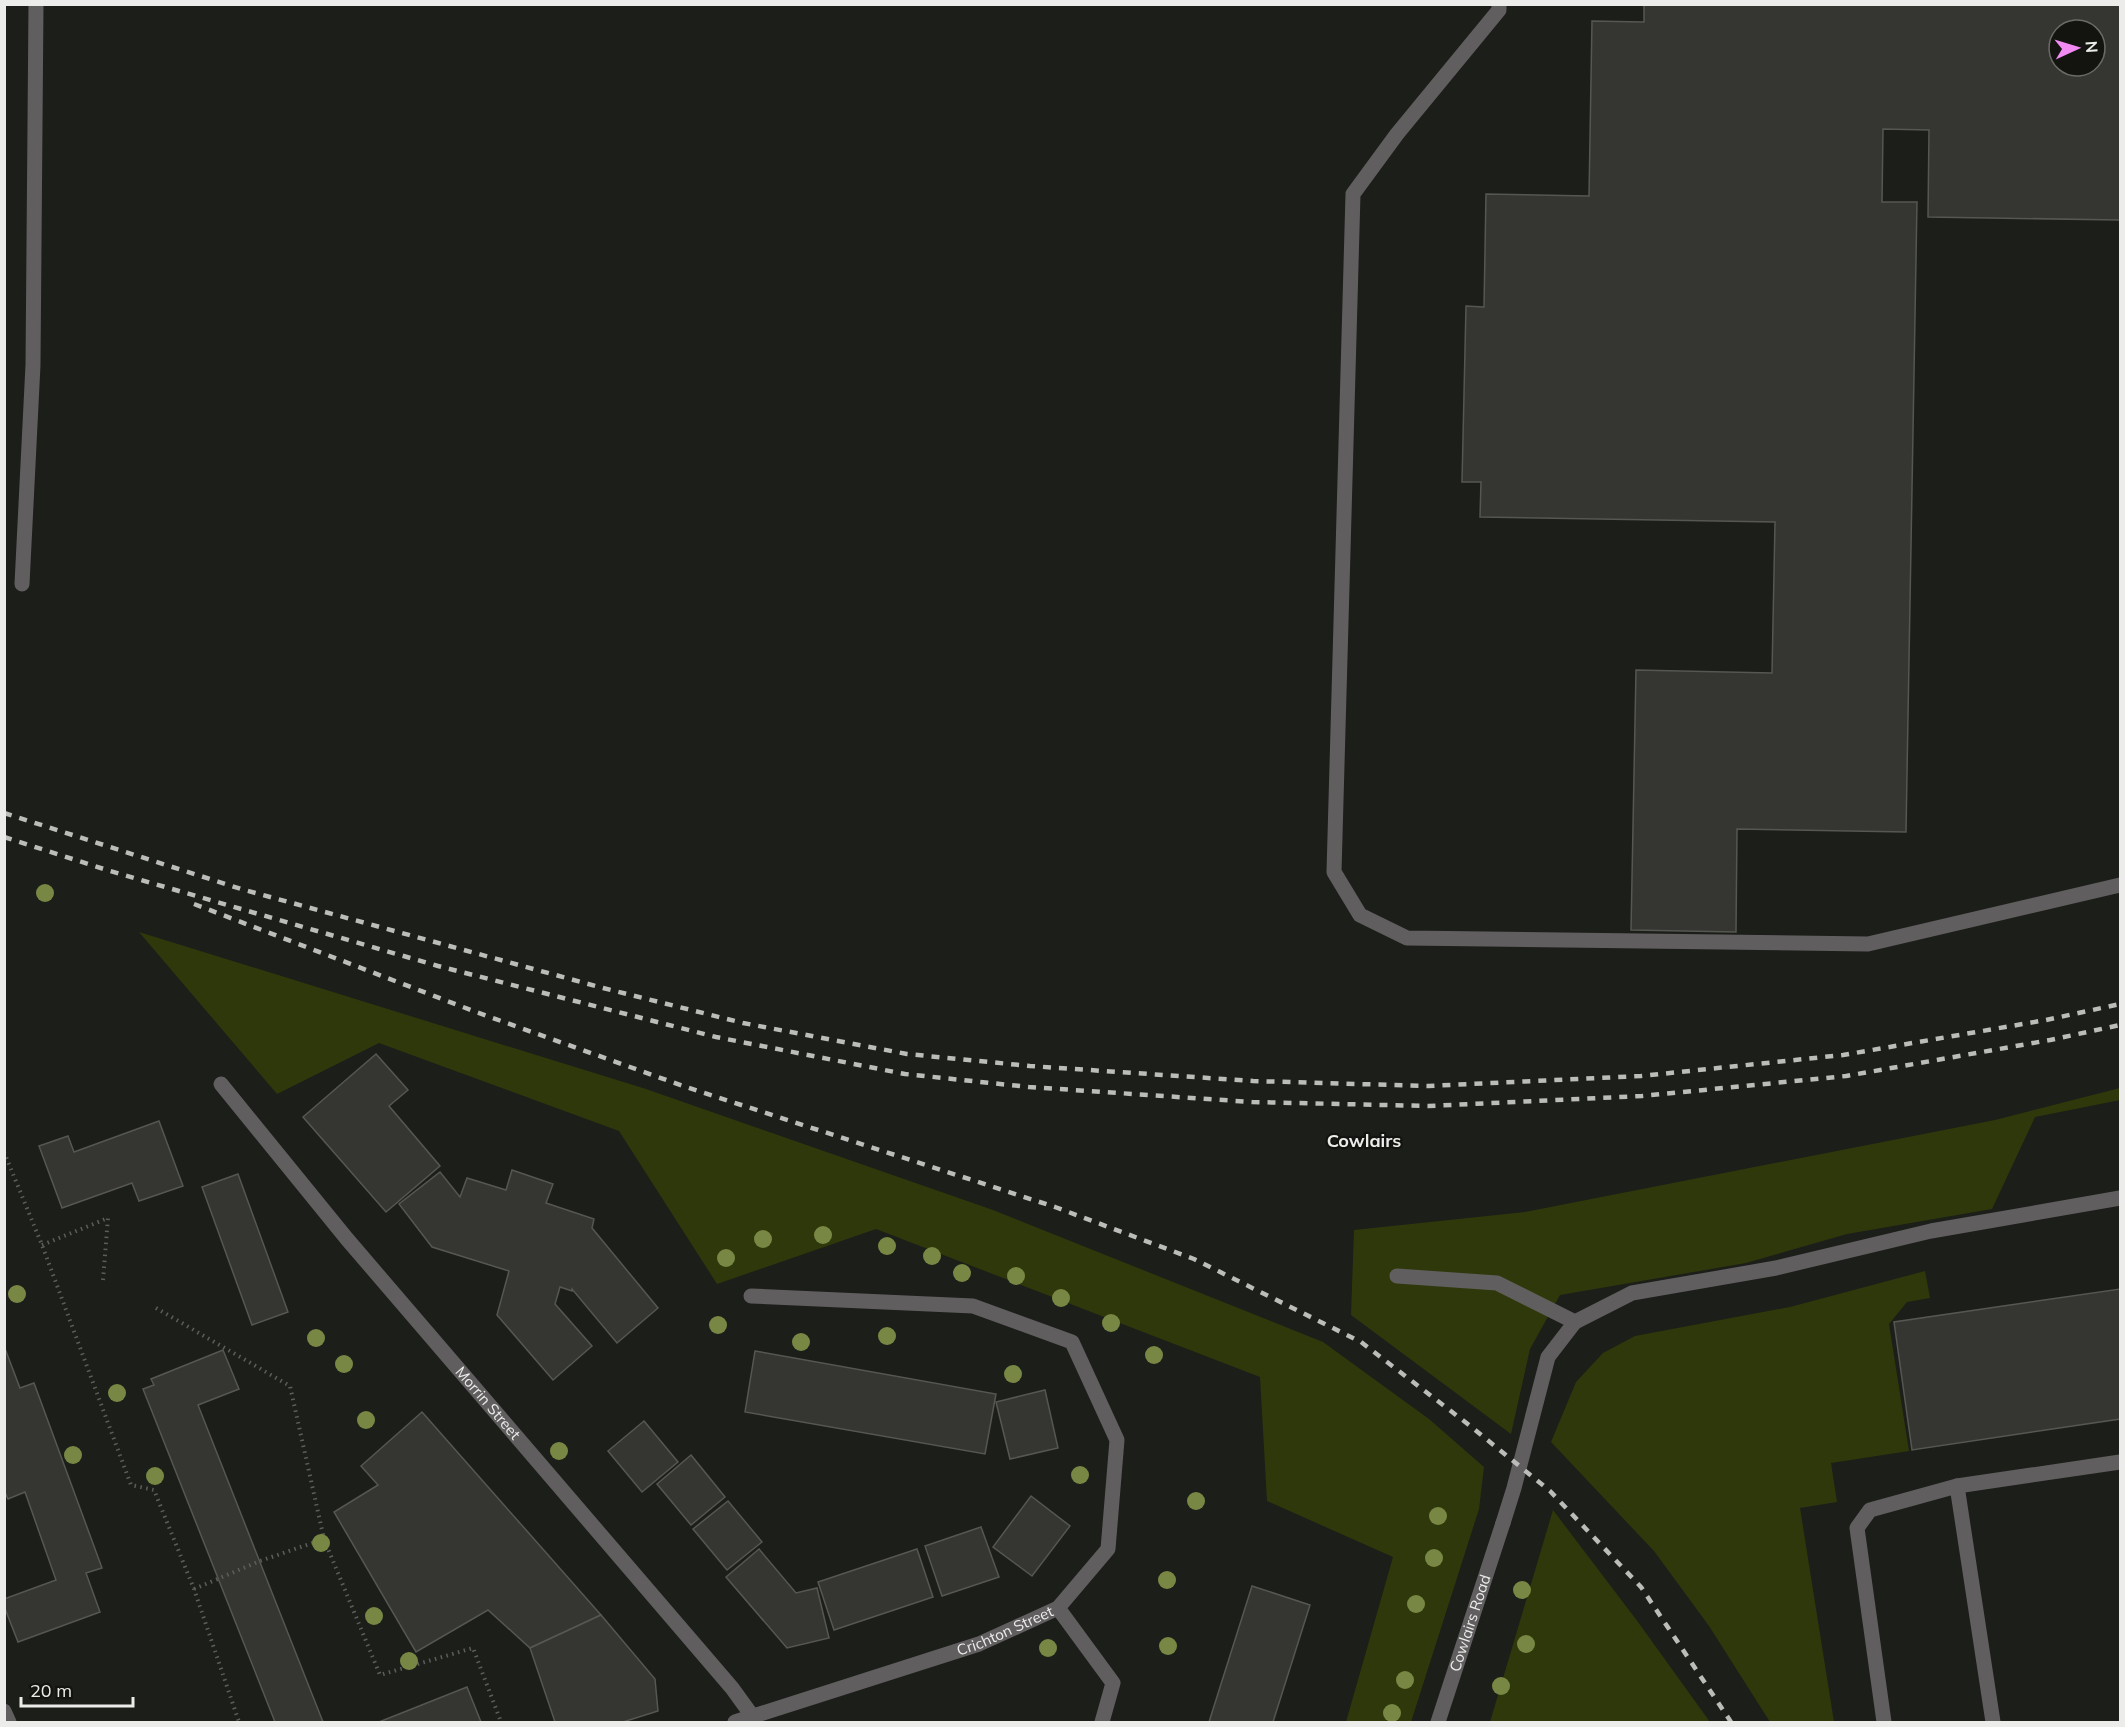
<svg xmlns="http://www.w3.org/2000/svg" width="2125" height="1727" font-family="Mulish,sans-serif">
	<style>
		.green { fill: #2f380b }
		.building { fill: #353631; stroke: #565752; stroke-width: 1.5; fill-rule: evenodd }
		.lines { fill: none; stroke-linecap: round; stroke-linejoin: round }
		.path { stroke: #5c5e5a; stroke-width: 4; stroke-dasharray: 1.5 4.5; stroke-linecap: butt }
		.lane { stroke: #615e60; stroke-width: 15 }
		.street { stroke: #615e60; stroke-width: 15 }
		.rail { stroke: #bcbdba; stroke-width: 4.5; stroke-dasharray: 8 8; stroke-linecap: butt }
		.tree { fill: #788844 }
		.labels { text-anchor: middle; stroke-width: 4.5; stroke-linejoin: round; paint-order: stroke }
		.street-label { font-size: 15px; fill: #ecedea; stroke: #131410 }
		.quarter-label { font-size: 18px; font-weight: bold; fill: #ecedea; stroke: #131410 }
	</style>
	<rect width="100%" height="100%" fill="#1c1e19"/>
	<g class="green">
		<polygon points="139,932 646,1089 993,1210 1323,1342 1429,1419 1484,1467 1479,1509 1411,1722 1346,1722 1393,1557 1267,1501 1260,1377 876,1229 717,1284 619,1131 379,1043 277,1094"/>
		<polygon points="2120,1088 2120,1100 2035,1117 1992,1209 1847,1234 1746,1263 1560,1295 1530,1349 1511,1434 1351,1315 1354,1230 1525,1212 1995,1120"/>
		<polygon points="1925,1271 1930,1298 1907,1302 1889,1324 1909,1451 1831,1463 1837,1502 1800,1508 1834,1722 1770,1722 1709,1626 1654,1551 1551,1442 1576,1382 1603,1353 1635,1336 1790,1307"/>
		<polygon points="1553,1510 1638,1622 1710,1722 1490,1722"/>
	</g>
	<g class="building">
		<path d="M1644 4H2120V220L1928 217 1929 130 1883 129 1882 202H1917L1906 832 1737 829 1736 932 1631 930 1636 670 1772 673 1775 522 1480 517 1481 482H1462L1466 306 1484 307 1486 194 1589 196 1592 21 1644 22ZM2059 30H2095V66H2059Z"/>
		<polygon points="376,1054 408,1090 389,1106 440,1166 386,1212 303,1117"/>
		<polygon points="159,1121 183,1186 139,1201 132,1183 62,1208 39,1146 68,1136 74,1152"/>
		<polygon points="512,1170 553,1184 546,1203 594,1219 592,1228 658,1308 617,1343 572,1289 572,1291 560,1287 555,1304 592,1346 553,1380 497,1315 509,1271 432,1247 399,1204 440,1172 460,1197 467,1178 506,1190"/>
		<polygon points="238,1174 288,1312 252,1325 202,1187"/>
		<polygon points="2120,1289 2120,1419 1912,1450 1894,1322"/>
		<polygon points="4,1346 20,1388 34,1383 102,1568 86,1573 100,1612 18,1642 4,1606 4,1599 56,1580 25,1492 8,1499 4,1490"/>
		<polygon points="223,1350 239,1389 198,1405 323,1722 275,1722 143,1389 154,1385 151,1379"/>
		<polygon points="755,1351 996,1394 985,1454 745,1412"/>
		<polygon points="1045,1390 1058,1448 1010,1459 996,1402"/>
		<polygon points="422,1412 601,1615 530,1648 488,1610 416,1652 334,1512 378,1485 361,1466"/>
		<polygon points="644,1421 678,1462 642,1492 608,1451"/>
		<polygon points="691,1455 725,1497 691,1525 657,1484"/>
		<polygon points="1031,1496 1070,1526 1032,1576 993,1547"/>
		<polygon points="728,1501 762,1542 727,1570 693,1529"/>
		<polygon points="981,1527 999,1577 942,1596 925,1546"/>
		<polygon points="759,1549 796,1593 817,1588 829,1638 787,1648 726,1577"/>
		<polygon points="917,1549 933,1597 834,1630 818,1582"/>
		<polygon points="1252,1586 1310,1605 1273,1722 1209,1722"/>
		<polygon points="601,1615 655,1679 658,1711 623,1722 555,1722 530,1648"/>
		<polygon points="467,1687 481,1722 379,1722"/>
	</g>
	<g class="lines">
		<g class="path">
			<polyline points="4,1152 42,1245 131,1485 154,1490 194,1589 239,1722"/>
			<polyline points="42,1245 108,1218 103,1280"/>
			<polyline points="156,1308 290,1386 324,1539 380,1675 473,1648 501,1722"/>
			<polyline points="194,1589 260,1561 324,1539"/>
		</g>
		<g class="lane">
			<polyline points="1499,4 1499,10 1397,134 1353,194 1334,872 1360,915 1407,938 1868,944 2120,885"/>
			<polyline points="1397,1276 1497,1283 1575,1322"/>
			<polyline points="1957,1486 1993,1722"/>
			<polyline points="1503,1523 1514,1488 1548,1357 1575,1322 1632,1293 1776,1268 1931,1231 2120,1198"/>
			<polyline points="1058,1608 1113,1683 1102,1722"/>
			<polyline points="1884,1722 1857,1528 1870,1510 1957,1486 2120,1462"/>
		</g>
		<g class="street">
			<polyline points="22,584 33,365 36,4"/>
			<path id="s1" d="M221 1084 347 1239 732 1688 753 1717V1722"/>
			<polyline points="4,1711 9,1722"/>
			<path id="s2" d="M735 1722 979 1644 1058 1608 1108 1549 1117 1440 1072 1342 973 1306 751 1296"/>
			<path id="s3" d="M1438 1722 1503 1523"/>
		</g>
		<g class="rail">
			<polyline points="4,813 241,889 603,988 743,1023 907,1054 1030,1066 1253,1081 1428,1086 1641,1076 1843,1055 2046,1020 2120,1004"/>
			<polyline points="4,837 110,871 438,966 716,1037 905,1074 1029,1087 1252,1102 1428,1106 1642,1096 1846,1076 2050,1040 2120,1025"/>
			<polyline points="194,904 476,1012 686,1087 1055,1207 1194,1259 1361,1342 1469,1425 1550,1491 1641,1587 1731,1722"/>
		</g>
	</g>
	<g class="tree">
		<circle cx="45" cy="893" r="9"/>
		<circle cx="823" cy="1235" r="9"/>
		<circle cx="763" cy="1239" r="9"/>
		<circle cx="887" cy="1246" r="9"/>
		<circle cx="932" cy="1256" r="9"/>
		<circle cx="726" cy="1258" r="9"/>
		<circle cx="962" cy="1273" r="9"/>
		<circle cx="1016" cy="1276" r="9"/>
		<circle cx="17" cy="1294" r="9"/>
		<circle cx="1061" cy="1298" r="9"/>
		<circle cx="1111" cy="1323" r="9"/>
		<circle cx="718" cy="1325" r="9"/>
		<circle cx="887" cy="1336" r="9"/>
		<circle cx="316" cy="1338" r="9"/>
		<circle cx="801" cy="1342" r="9"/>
		<circle cx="1154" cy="1355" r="9"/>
		<circle cx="344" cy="1364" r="9"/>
		<circle cx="1013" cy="1374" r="9"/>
		<circle cx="117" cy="1393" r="9"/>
		<circle cx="366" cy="1420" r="9"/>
		<circle cx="559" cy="1451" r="9"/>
		<circle cx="73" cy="1455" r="9"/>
		<circle cx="1080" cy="1475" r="9"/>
		<circle cx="155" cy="1476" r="9"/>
		<circle cx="1196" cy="1501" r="9"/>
		<circle cx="1438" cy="1516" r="9"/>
		<circle cx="321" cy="1543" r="9"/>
		<circle cx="1434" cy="1558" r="9"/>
		<circle cx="1167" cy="1580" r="9"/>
		<circle cx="1522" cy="1590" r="9"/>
		<circle cx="1416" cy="1604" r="9"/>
		<circle cx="374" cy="1616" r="9"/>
		<circle cx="1526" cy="1644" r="9"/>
		<circle cx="1168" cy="1646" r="9"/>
		<circle cx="1048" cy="1648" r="9"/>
		<circle cx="409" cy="1661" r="9"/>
		<circle cx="1405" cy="1680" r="9"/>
		<circle cx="1501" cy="1686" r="9"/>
		<circle cx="1392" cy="1713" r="9"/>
	</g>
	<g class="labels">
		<g class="street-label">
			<text dy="5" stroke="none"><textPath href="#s1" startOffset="416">Morrin Street</textPath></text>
			<text dy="5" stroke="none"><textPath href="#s3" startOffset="104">Cowlairs Road</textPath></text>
			<text dy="5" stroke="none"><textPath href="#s2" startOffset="285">Crichton Street</textPath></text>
		</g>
		<g class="quarter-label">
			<text x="1364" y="1147">Cowlairs</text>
		</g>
	</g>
	<rect width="2125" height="1727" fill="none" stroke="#ecedea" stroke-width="12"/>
	<g transform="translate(2077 48) rotate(86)"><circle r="28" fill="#131410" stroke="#6a6b67" stroke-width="1.5"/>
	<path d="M0-4.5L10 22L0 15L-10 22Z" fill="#f28af3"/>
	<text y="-9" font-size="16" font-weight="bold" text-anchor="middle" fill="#ecedea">N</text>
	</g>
	<path d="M21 1697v9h112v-9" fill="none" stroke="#ecedea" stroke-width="3"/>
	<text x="30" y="1697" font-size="18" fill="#ecedea" stroke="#131410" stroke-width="4.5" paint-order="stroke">20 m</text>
</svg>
